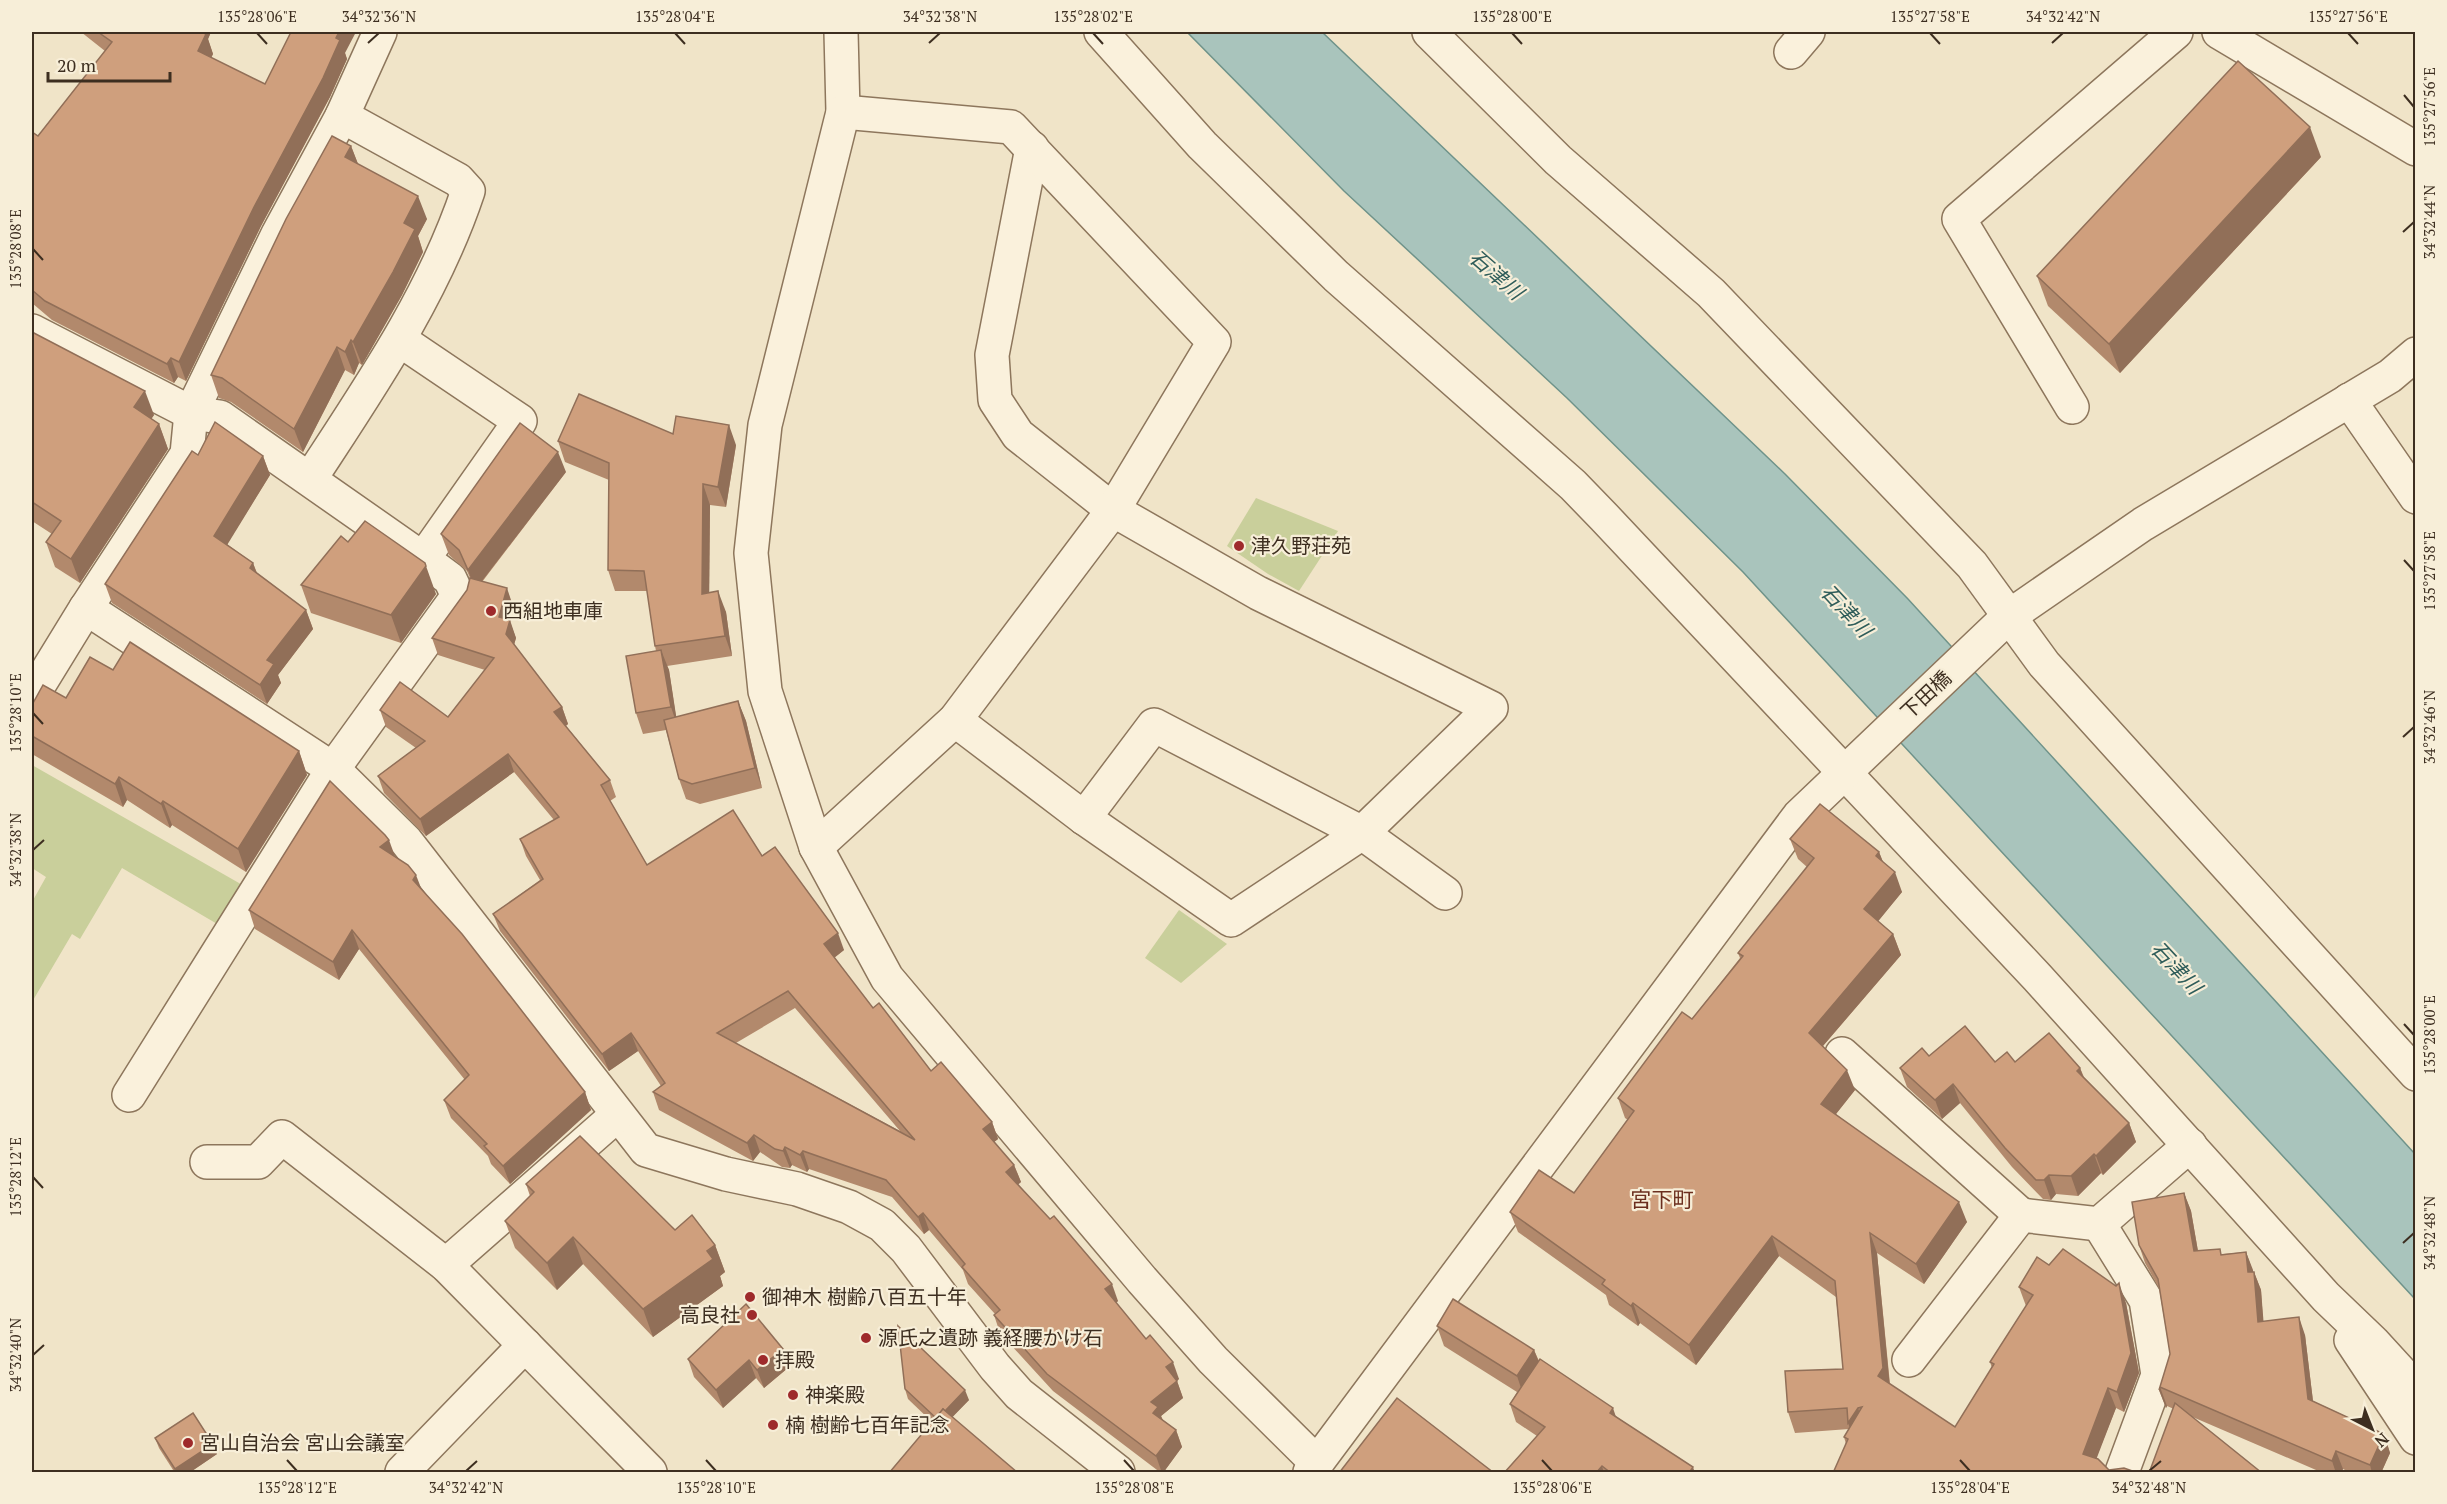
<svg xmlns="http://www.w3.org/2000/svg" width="2447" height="1504" font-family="'PT Serif','Noto Sans JP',serif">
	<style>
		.green { fill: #c9cf9b }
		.water { fill: #a9c4bc; stroke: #6f938a; stroke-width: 1.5 }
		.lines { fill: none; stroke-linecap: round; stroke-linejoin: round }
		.street-casing { stroke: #8d765c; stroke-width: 36 }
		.street { stroke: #faf1dc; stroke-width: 33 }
		.wall { fill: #b2896c; fill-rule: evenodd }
		.shaded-wall { fill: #916f58 }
		.building { fill: #cf9f7d; stroke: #916f58; stroke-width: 1.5; fill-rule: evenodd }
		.ticks { fill: none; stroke: #3d2e20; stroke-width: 2 }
		.poi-dot { fill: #9e2a2b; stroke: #f7eed8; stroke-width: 2 }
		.labels { text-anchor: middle; stroke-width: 4.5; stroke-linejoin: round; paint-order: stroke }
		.poi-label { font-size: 20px; fill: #3d2e20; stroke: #f7eed8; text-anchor: start }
		.street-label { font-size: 20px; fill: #3d2e20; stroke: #f7eed8 }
		.water-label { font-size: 21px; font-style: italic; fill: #2f5d5a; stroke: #f7eed8 }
		.neighbourhood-label { font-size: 21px; fill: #6b2e1e; stroke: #f7eed8 }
		.neatline { fill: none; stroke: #3d2e20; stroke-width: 2 }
		.ticks-label { font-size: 15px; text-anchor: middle; fill: #3d2e20 }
	</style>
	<rect width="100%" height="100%" fill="#f0e4c8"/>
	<g class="green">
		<polygon points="1256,498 1338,531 1299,591 1268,574 1227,546"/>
		<polygon points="32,765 246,887 224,928 122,868 80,939 72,934 32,1002 32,902 46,877 32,868"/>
		<polygon points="1179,910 1227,944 1181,983 1145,958"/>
	</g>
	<polygon class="water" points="1187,32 1322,32 1785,474 1908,599 2415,1154 2415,1299 1743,572 1567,398 1344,191"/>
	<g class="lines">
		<g class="street-casing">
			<g id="street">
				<polyline points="841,32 843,112 765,425 751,553 765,691 816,847 887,978 1142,1280 1213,1360 1317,1463"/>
				<polyline points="1101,32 1202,145 1336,276 1573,485 1604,517 2037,977 2326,1297 2373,1342 2416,1389"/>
				<polyline points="1429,32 1558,160 1711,293 1972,565 2044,664 2416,1074"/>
				<polyline points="2219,32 2416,149"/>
				<polyline points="1791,52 1808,32"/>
				<polyline points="32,331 191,413 220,417 423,559 450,579 458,596 333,769 129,1095"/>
				<polyline points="400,340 520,421 423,559"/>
				<polyline points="2349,400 2416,497"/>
				<polyline points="2072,407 1959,219 2176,32"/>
				<path d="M310 479C370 387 433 296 468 191L458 180 342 116"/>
				<polyline points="86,608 333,769 406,841 646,1150 726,1174 797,1189 849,1207 882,1225 906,1249 995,1367 1019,1394 1118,1472"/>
				<polyline points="32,696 86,608 187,454 191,413 278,234 342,116 380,32"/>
				<polyline points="955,720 1084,818 1231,920 1362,833 1491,708 1258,593 1113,510 1018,435 995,400 992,355 1032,148"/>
				<polyline points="1084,818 1154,725 1362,833 1445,893"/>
				<polyline points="816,847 955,720 1113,510 1214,342 1011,127 843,112"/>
				<polyline points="1842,1054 2021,1215"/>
				<polyline points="207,1162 258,1162 282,1137 446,1265 650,1472"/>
				<polyline points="2099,1224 2146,1300 2158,1375 2122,1472"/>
				<polyline points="446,1265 617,1115"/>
				<polyline points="2351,1340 2416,1438"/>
				<polyline points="1909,1360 2021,1215 2099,1224 2190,1145"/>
				<polyline points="402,1472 525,1345"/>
				<polyline points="1310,1472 1799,816 2008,617 2143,524 2390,376 2416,354"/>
			</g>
		</g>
		<use href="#street" class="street"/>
	</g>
	<g class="wall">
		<polygon points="81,32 211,32 208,39 213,54 211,58 265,84 345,53 347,59 330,97 261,226 186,381 178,377 174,383 52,320 32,303 32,132 38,136 105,51"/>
		<polygon points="351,146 358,164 427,219 418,236 423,252 402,295 362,365 359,363 354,375 345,370 303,452 231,402 219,398 211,375"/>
		<polygon points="2321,157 2120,373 2048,306 2037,276"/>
		<polygon points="32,332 154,415 151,419 159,424 168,449 80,583 55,567 46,542 52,534 32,521"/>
		<polygon points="673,434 736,445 726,507 710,505 709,593 726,612 732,656 667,666 669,670 676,717 738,701 746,721 762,788 700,804 686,799 679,779 666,730 643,734 636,713 656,651 655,646 647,591 615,591 608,570 609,480 565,462 558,441"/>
		<polygon points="198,455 263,456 270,475 227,544 253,563 257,573 306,610 313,629 278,675 281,683 267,704 112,603 105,584"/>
		<path d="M566 472 482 582 513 606 509 620 516 638 514 645 562 707 568 724 566 726 610 780 616 797 610 801 647 865 762 856 844 950 834 958 873 1008 931 1071 992 1122 998 1139 994 1142 1014 1165 1021 1182 1018 1184 1118 1301 1116 1303 1179 1379 1177 1381 1183 1398 1161 1416 1163 1420 1176 1430 1182 1447 1163 1473H1161L1053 1391 1000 1333 994 1315 995 1314 968 1284 963 1270 929 1230 924 1234 892 1197 809 1169 807 1172 792 1165 790 1168 782 1167 760 1152 753 1161 659 1110 653 1092 661 1086 638 1051 609 1071 500 931 493 914 540 880 526 856 520 839 554 820 514 772 426 836 384 793 378 776 416 748 386 727 380 710 448 717 485 670 438 655 432 638 467 590 470 578 467 571 449 555 441 534ZM795 1008 900 1131 736 1043Z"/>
		<polygon points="348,542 436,594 401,643 311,613 301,585"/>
		<polygon points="113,670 299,751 307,775 246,872 172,825 170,828 127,800 123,807 32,754 32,705 66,698"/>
		<polygon points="1790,839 1879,852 1883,862 1902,892 1878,921 1893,934 1901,955 1823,1046 1855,1090 1836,1114 1967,1222 1924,1284 1877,1253 1890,1384 1955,1427 1992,1368 1990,1362 2026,1306 2019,1287 2049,1265 2126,1303 2139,1373 2124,1412 2116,1408 2096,1458 2109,1470 1846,1444 1844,1437 1849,1429 1795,1433 1788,1412 1843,1369 1836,1297 1779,1256 1696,1365 1640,1323 1638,1326 1609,1305 1606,1295 1518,1232 1510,1212 1574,1193 1628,1120 1625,1118 1618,1098 1692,1019 1740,958 1738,953 1807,867 1798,859"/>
		<polygon points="395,856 585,1092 591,1110 510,1184 491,1164 488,1156 451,1118 444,1100 465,1080 359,949 339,980 255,929 249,910"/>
		<polygon points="1929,1056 2080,1068 2084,1077 2129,1123 2136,1142 2103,1175 2101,1173 2078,1196 2056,1194 2051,1200 2043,1199 2012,1167 1960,1103 1942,1119 1907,1087 1900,1068"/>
		<polygon points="526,1184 675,1230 715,1245 725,1272 720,1276 723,1286 653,1337 583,1264 557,1290 515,1248 505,1221 530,1196"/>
		<polygon points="2184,1193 2191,1211 2198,1251 2222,1254 2246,1252 2253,1272 2254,1272 2261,1290 2263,1321 2305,1335 2313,1401 2384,1434 2390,1453 2381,1473 2351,1473 2343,1469 2341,1473 2323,1473 2167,1406 2166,1408 2159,1390 2170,1354 2159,1288 2145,1263 2139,1245"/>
		<polygon points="746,1304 789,1367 764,1388 756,1378 723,1408 694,1377 688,1359"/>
		<polygon points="1437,1326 1534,1350 1539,1361 1695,1473 1504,1473 1537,1436 1516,1422 1510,1404 1517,1392 1444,1346"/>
		<polygon points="905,1389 969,1400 952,1417 932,1422 908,1399"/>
		<polygon points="155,1438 217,1454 189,1473 175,1473 159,1448"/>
	</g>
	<g class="shaded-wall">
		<polygon points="198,32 211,32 208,39 213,54 205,70 198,51"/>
		<polygon points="339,32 356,32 345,53 347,59 330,97 261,226 186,381 179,362"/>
		<polygon points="2310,127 2321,157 2120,373 2109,344"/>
		<polygon points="351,146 360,169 345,157"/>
		<polygon points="418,196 427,219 418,236 423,252 402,295 362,365 353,342 404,223"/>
		<polygon points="351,340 359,363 354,375 345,352"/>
		<polygon points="337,347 345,370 303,452 294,429"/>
		<polygon points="171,358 178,377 174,383 167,364"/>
		<polygon points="145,391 154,415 143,431 134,407"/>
		<polygon points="159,424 168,449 80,583 71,559"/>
		<polygon points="729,425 736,445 726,507 718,487"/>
		<polygon points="558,452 566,472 475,590 468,570"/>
		<polygon points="263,456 270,475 221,555 214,536"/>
		<polygon points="703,484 710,505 709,614 702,594"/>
		<polygon points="253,563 260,582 250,568"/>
		<polygon points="426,566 436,594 401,643 391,615"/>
		<polygon points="507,588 513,606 506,632 510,620 516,638 512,651 499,617"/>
		<polygon points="718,591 726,612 732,656 725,636"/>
		<polygon points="306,610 313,629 278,675 281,683 267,704 260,685 267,660"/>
		<polygon points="661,650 669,670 678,728 671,707"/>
		<polygon points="738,701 746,721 762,788 755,768"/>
		<polygon points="562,707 568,724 561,729 554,712"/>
		<polygon points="299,751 307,775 246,872 238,849"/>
		<polygon points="508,754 514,772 426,836 420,819"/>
		<polygon points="119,777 127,800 123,807 115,784"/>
		<polygon points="163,801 172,825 170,828 161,804"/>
		<polygon points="389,840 396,859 380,847"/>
		<polygon points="1879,852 1887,872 1876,856"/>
		<polygon points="1895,872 1902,892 1871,930 1864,909"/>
		<polygon points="416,875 423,893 413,880"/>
		<polygon points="352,930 359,949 339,980 333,962"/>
		<polygon points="838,933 844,950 830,961 824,944"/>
		<polygon points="1893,934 1901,955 1816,1054 1809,1033"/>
		<polygon points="631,1033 638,1051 609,1071 602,1054"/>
		<polygon points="2080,1068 2087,1087 2077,1071"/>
		<polygon points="1847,1070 1855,1090 1828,1124 1821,1104"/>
		<polygon points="1953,1084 1960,1103 1942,1119 1935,1100"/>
		<polygon points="585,1092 591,1110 510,1184 503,1166"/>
		<polygon points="992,1122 998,1139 989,1146 983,1129"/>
		<polygon points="2129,1123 2136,1142 2103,1175 2096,1156"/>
		<polygon points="754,1135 760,1152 753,1161 747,1143"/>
		<polygon points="785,1147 792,1165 790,1168 783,1151"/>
		<polygon points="803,1151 809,1169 807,1172 800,1155"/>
		<polygon points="2094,1154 2101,1173 2078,1196 2071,1176"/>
		<polygon points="1014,1165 1021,1182 1013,1189 1006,1172"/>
		<polygon points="2049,1175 2056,1194 2051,1200 2044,1180"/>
		<polygon points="2184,1193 2191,1211 2201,1269 2194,1251"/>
		<polygon points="1959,1202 1967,1222 1924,1284 1916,1264"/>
		<polygon points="923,1213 929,1230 924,1234 918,1217"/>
		<polygon points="1870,1233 1877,1253 1890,1388 1878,1376"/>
		<polygon points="1772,1236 1779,1256 1696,1365 1689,1345"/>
		<polygon points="573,1237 583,1264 557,1290 547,1263"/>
		<polygon points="715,1245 725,1272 720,1276 723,1286 653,1337 643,1309"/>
		<polygon points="2246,1252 2253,1270 2254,1290 2248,1272"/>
		<polygon points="2254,1272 2261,1290 2265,1340 2258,1322"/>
		<polygon points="2119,1283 2126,1303 2139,1373 2124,1412 2117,1392"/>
		<polygon points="1112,1284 1118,1301 1111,1307 1105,1289"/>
		<polygon points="1633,1303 1640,1323 1638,1326 1631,1306"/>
		<polygon points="2299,1317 2305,1335 2315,1418 2308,1399"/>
		<polygon points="783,1349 789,1367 764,1388 757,1370"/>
		<polygon points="1534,1350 1542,1370 1524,1397 1517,1376"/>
		<polygon points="749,1360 756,1378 723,1408 716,1390"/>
		<polygon points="1173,1362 1179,1379 1172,1384 1166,1367"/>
		<polygon points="1177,1381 1183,1398 1161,1416 1164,1424 1153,1413 1151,1402"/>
		<polygon points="2160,1387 2167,1406 2166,1408 2159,1390"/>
		<polygon points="2108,1388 2116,1408 2091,1473 2083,1454"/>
		<polygon points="965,1390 969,1400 940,1430 937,1419"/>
		<polygon points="1613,1408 1619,1426 1610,1413"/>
		<polygon points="1858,1408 1865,1428 1856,1443 1848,1423"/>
		<polygon points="1176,1430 1182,1447 1163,1473 1162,1473 1156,1456"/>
		<polygon points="2384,1434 2390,1453 2381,1473 2372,1473 2370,1465"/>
		<polygon points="213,1444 217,1454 189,1473 177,1473 175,1469"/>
		<polygon points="2336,1451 2343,1469 2341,1473 2336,1473 2332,1461"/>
		<polygon points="1602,1466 1604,1473 1596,1473"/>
		<polygon points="1693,1467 1695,1473 1689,1473"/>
	</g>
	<g class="building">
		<polygon points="98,32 201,32 206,34 198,51 265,84 291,32 339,32 336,38 340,40 323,78 254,207 179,362 171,358 167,364 45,301 32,290 32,132 38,136 112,42"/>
		<polygon points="2238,61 2310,127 2109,344 2037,276"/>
		<polygon points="332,136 351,146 345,157 418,196 404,223 415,229 393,272 353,342 351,340 345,352 337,347 294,429 222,378 211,375 286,219"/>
		<polygon points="32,332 145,391 134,407 159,424 71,559 46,542 61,521 32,502"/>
		<polygon points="579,394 673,434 676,416 729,425 718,487 703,484 702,594 718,591 725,636 655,646 644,571 608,570 609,463 558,441"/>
		<polygon points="215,422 263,456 214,536 253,563 250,568 306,610 267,660 274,664 260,685 105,584 192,451 198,455"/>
		<polygon points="520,423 558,452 468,570 459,550 441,534"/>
		<polygon points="365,521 425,563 426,566 391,615 301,585 341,536 348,542"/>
		<path d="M470 578 507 588 499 617 510 620 506 634 562 707 554 712 610 780 601 785 647 865 733 810 762 856 775 847 838 933 824 944 873 1008 879 1003 931 1071 941 1062 992 1122 983 1129 1014 1165 1006 1172 1050 1219 1054 1216 1112 1284 1105 1289 1146 1339 1150 1335 1173 1362 1166 1367 1177 1381 1151 1402 1158 1407 1153 1413 1176 1430 1156 1456 1047 1374 994 1315 1000 1310 962 1267 965 1264 923 1213 918 1217 886 1180 803 1151 800 1155 785 1147 783 1151 775 1149 754 1135 747 1143 653 1092 665 1083 631 1033 602 1054 493 914 543 879 520 839 559 817 508 754 420 819 378 776 425 741 380 710 400 682 448 717 494 658 432 638 467 590ZM788 991 915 1140 717 1033Z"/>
		<polygon points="130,642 299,751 238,849 163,801 161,804 119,777 115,784 32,736 32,705 43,685 66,698 90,657 113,670"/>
		<polygon points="661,650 671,707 636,713 626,656"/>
		<polygon points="738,701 755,768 692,784 679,779 664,720"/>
		<polygon points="330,781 385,835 389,840 380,847 408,865 416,875 413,880 462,934 585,1092 503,1166 484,1146 487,1144 444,1100 469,1075 352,930 333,962 249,910"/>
		<polygon points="1820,804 1879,852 1876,856 1895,872 1864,909 1893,934 1809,1033 1847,1070 1821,1104 1959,1202 1916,1264 1870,1233 1883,1368 1878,1376 1955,1427 1994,1364 1990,1362 2033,1295 2019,1287 2037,1257 2049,1265 2063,1249 2116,1286 2119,1283 2131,1353 2117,1392 2108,1388 2083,1454 2098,1459 2109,1470 2124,1468 2138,1473 1833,1473 1848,1439 1844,1437 1862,1407 1858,1408 1848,1423 1847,1408 1788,1412 1785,1371 1843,1369 1835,1281 1772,1236 1689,1345 1633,1303 1631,1306 1602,1284 1605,1280 1510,1212 1539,1170 1574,1193 1634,1111 1618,1098 1682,1012 1692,1019 1743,956 1738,953 1814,858 1790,839"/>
		<polygon points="1965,1026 1995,1062 2007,1052 2015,1062 2049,1033 2080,1068 2077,1071 2129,1123 2096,1156 2094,1154 2071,1176 2049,1175 2044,1180 2036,1180 2005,1148 1953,1084 1935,1100 1900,1068 1922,1048 1929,1056"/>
		<polygon points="580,1136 675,1230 692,1215 715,1245 707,1251 713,1259 643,1309 573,1237 547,1263 505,1221 534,1192 526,1184"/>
		<polygon points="2184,1193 2194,1251 2220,1249 2221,1255 2246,1252 2248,1272 2254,1272 2258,1322 2299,1317 2308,1399 2384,1434 2370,1465 2336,1451 2332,1461 2160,1387 2159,1390 2170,1354 2158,1279 2139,1245 2132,1202"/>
		<polygon points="1453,1299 1534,1350 1517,1376 1437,1326"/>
		<polygon points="746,1304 783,1349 757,1370 749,1360 716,1390 688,1359"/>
		<polygon points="898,1326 965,1390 945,1411 943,1409 936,1418 905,1389"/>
		<polygon points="1540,1359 1613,1408 1610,1413 1693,1467 1689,1473 1611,1473 1602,1466 1596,1473 1504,1473 1545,1427 1510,1404"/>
		<polygon points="1397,1398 1494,1473 1339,1473"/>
		<polygon points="2175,1403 2262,1473 2149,1473"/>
		<polygon points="943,1409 1018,1473 889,1473"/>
		<polygon points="193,1413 213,1444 175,1469 155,1438"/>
	</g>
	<path class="ticks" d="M257 33 267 44M675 33 685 44M1093 33 1103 44M1512 33 1522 44M1930 33 1940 44M2348 33 2358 44M368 43 379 33M929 43 940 33M2052 43 2063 33M2404 95 2414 107M2403 232 2414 222M33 249 43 260M2404 560 2414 571M33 713 43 724M2403 737 2414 727M33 850 44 840M2404 1024 2414 1035M33 1177 43 1188M2403 1243 2414 1233M33 1355 44 1345M287 1460 297 1471M706 1460 716 1471M1124 1460 1134 1471M1542 1460 1552 1471M1960 1460 1970 1471M466 1471 477 1461M2149 1471 2161 1461"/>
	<g class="poi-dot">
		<circle cx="1239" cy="546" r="6"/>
		<circle cx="491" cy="611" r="6"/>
		<circle cx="750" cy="1297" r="6"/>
		<circle cx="752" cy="1315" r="6"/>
		<circle cx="866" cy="1338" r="6"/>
		<circle cx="763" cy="1360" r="6"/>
		<circle cx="793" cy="1395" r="6"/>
		<circle cx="773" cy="1425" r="6"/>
		<circle cx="188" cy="1443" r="6"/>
	</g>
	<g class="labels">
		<g class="poi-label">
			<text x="1251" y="553">津久野荘苑</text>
			<text x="503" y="618">西組地車庫</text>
			<text x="762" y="1304">御神木 樹齢八百五十年</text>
			<text x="740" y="1322" text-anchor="end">高良社</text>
			<text x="878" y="1345">源氏之遺跡 義経腰かけ石</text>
			<text x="775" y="1367">拝殿</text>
			<text x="805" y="1402">神楽殿</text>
			<text x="785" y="1432">楠 樹齢七百年記念</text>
			<text x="200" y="1450">宮山自治会 宮山会議室</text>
		</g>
		<g class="street-label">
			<text transform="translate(1926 695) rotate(-43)" y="7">下田橋</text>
		</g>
		<g class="water-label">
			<text transform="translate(1496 275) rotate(41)" y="7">石津川</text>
			<text transform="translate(1846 611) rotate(47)" y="7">石津川</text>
			<text transform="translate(2176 968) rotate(47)" y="7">石津川</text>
		</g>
		<g class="neighbourhood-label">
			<text x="1662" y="1207">宮下町</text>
		</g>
	</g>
	<rect width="2447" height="1504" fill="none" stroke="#f7eed8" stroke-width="66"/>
	<g transform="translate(2372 1429) rotate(138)" stroke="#f7eed8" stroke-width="4.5" paint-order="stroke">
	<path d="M0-4.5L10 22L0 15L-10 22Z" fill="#3d2e20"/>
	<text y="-9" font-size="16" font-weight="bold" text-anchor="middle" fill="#3d2e20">N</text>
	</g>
	<path d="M48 72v9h122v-9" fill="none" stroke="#3d2e20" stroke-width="3"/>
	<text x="57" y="72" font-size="18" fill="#3d2e20" stroke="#f7eed8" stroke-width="4.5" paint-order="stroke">20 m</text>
	<rect x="33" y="33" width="2381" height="1438" class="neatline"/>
	<g class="ticks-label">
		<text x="257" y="22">135°28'06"E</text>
		<text x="379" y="22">34°32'36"N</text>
		<text x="675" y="22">135°28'04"E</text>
		<text x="940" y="22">34°32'38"N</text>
		<text x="1093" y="22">135°28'02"E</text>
		<text x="1512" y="22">135°28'00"E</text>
		<text x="1930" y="22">135°27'58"E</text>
		<text x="2063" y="22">34°32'42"N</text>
		<text x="2348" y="22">135°27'56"E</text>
		<text transform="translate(2430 107) rotate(-90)" y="5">135°27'56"E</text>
		<text transform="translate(2430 222) rotate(-90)" y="5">34°32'44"N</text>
		<text transform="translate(16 249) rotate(-90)" y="5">135°28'08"E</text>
		<text transform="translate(2430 571) rotate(-90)" y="5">135°27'58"E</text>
		<text transform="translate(16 713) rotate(-90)" y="5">135°28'10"E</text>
		<text transform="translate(2430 727) rotate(-90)" y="5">34°32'46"N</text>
		<text transform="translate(16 850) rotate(-90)" y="5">34°32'38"N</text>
		<text transform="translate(2430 1035) rotate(-90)" y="5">135°28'00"E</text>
		<text transform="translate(16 1177) rotate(-90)" y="5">135°28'12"E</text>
		<text transform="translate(2430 1233) rotate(-90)" y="5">34°32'48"N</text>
		<text transform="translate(16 1355) rotate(-90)" y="5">34°32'40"N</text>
		<text x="297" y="1493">135°28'12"E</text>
		<text x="466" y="1493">34°32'42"N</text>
		<text x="716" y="1493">135°28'10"E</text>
		<text x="1134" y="1493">135°28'08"E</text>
		<text x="1552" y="1493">135°28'06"E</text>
		<text x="1970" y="1493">135°28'04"E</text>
		<text x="2149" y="1493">34°32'48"N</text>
	</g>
</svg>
